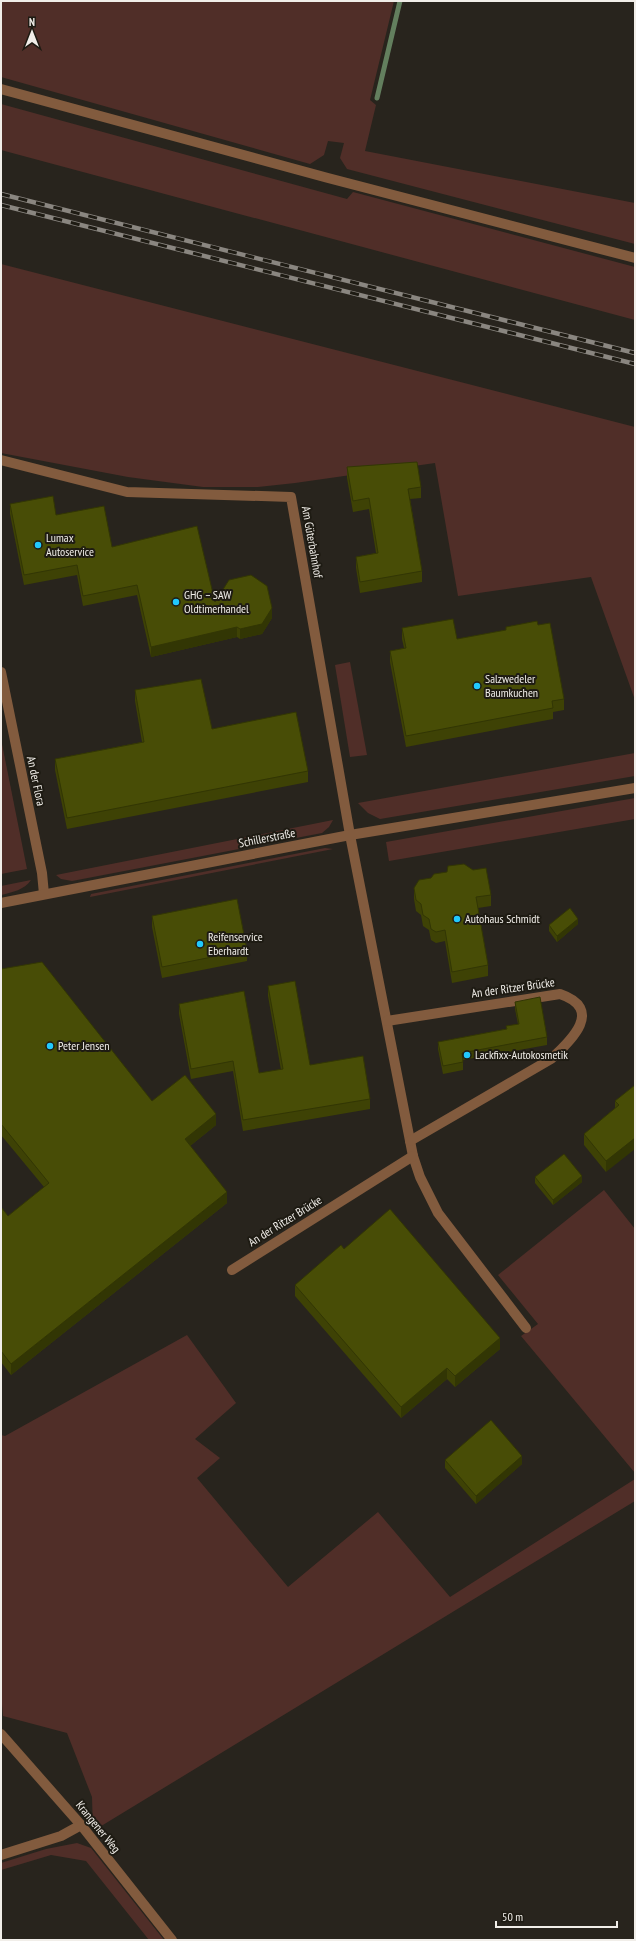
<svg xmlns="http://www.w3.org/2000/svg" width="636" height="1941" font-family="'PT Sans Narrow',sans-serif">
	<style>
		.green { fill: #502e28 }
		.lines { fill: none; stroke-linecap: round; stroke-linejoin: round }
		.stream { stroke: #637f5e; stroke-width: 5 }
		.minor { stroke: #825b3e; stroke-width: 10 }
		.tertiary { stroke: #825b3e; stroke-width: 10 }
		.rail-casing { stroke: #8a8680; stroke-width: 4.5 }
		.rail { stroke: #1e1b13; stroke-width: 3; stroke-dasharray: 9; stroke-linecap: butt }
		.wall { fill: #3e4205 }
		.shaded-wall { fill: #323604 }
		.building { fill: #484d06; stroke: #323604 }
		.poi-dot { fill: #21c9fd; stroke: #1e1b13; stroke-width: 1.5 }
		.labels { text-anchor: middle; stroke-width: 4; stroke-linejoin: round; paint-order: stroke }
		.poi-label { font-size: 12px; fill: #f1eee9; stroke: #1e1b13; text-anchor: start }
		.street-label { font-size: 12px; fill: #f1eee9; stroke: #1e1b13 }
	</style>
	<rect width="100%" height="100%" fill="#28241d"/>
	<g class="green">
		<polygon points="1,1 394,1 370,100 376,105 365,151 635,203 635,244 347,169 340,158 344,143 328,141 324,155 310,164 1,77"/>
		<polygon points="1,104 347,199 353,192 635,267 635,320 1,150"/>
		<polygon points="1,264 635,427 635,700 591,577 458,596 435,463 295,483 258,487 203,487 128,477 1,453"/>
		<polygon points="350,662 367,755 350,757 335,665"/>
		<polygon points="1,739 27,869 1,874"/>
		<polygon points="635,753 635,776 380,819 368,813 358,803"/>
		<polygon points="635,798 635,819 389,861 386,842"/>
		<polygon points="333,820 329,827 322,833 72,881 61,879 56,875"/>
		<polygon points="325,848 333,849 90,897 91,894"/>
		<path d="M31 880C24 890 13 892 1 895V886Z"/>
		<polygon points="604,1190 635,1229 635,1473 521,1336 538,1324 498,1275"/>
		<polygon points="187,1335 236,1403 195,1439 220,1458 197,1478 288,1587 378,1512 450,1597 635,1479 635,1501 93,1831 92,1797 67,1733 3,1716 1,1693 1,1435 5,1436"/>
		<polygon points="77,1843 91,1848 164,1940 149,1940 86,1861 51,1855 1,1870 1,1863 46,1849"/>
	</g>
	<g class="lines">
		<polyline class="stream" points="377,98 400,1"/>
		<g class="minor">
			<polyline points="1,460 127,492 291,497 350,835 413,1156 420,1177 438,1213 526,1328"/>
			<polyline points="1,672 42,873 44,894"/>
			<polyline points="1,903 350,835 635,788"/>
			<path d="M387 1021 560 994C604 1009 572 1040 551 1059L410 1141"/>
			<polyline points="232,1270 413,1156"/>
			<polyline points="1,1734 81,1825 172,1940"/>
			<polyline points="1,1855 61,1836 81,1825"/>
		</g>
		<polyline class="tertiary" points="1,89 328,178 635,258"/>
		<g class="rail-casing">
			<g id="rail">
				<polyline points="1,194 635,353"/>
				<polyline points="1,205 635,364"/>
			</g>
		</g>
		<use href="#rail" class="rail"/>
	</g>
	<g class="wall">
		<polygon points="347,467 421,487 421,498 410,499 422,571 422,582 360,593 356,568 356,557 376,553 369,509 353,512 347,478"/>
		<polygon points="10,504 56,515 112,547 215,602 272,618 262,634 240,639 237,637 151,657 137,595 83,606 77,575 24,585 10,514"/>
		<polygon points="538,625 564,699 564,710 553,712 553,719 406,747 390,662 390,651 404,648 402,639 402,628 457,639 506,630 506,627"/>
		<polygon points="135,690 212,729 308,771 308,782 67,829 55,770 55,759 142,742 135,701"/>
		<polygon points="414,888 491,895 491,906 478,908 488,965 488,976 452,983 445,941 436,943 431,940 429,930 423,926 421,915 416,911 414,899"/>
		<polygon points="152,916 247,950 247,961 162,978 152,927"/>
		<polygon points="578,924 557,942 549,931 549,925"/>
		<polygon points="1,969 152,1101 216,1125 190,1146 227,1203 11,1375 1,1362 1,1207 8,1216 44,1187 1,1135"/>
		<polygon points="268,986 310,1065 370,1099 370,1109 243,1131 233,1071 191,1079 179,1014 179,1004 259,1073 281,1070 268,996"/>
		<polygon points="515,1002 547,1037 547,1045 463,1060 463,1070 443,1074 438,1049 438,1042 506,1029 506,1026 518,1024 515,1009"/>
		<polygon points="635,1085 606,1172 584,1145 584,1134 615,1108 615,1101"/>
		<polygon points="535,1177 582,1182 553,1205 535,1183"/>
		<polygon points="344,1249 500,1349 455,1387 447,1379 401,1418 295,1296 295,1285"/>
		<polygon points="445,1460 522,1464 476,1504 445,1468"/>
	</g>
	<g class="shaded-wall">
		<polygon points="272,608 272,618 262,634 240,639 240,629"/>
		<polygon points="237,627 237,637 151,657 151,647"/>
		<polygon points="578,919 578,924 557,942 557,936"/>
		<polygon points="216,1114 216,1125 185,1150 185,1139"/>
		<polygon points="635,1138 635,1149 606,1172 606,1161"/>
		<polygon points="582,1176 582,1182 553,1205 553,1200"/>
		<polygon points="227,1192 227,1203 11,1375 11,1364"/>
		<polygon points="500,1338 500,1349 455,1387 455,1376"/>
		<polygon points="447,1368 447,1379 401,1418 401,1407"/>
		<polygon points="522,1456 522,1464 476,1504 476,1496"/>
	</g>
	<g class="building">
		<polygon points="417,462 421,487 408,489 422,571 360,582 356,557 378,553 369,498 353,501 347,467"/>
		<polygon points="53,496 56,515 104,506 112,547 197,526 215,602 229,580 251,575 267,586 272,608 262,624 240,629 237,627 151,647 137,585 83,596 77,565 24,575 10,504"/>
		<polygon points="453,619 457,639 506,630 506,627 537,621 538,625 550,623 564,699 552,701 553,708 406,736 390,651 406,648 402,628"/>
		<polygon points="201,679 212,729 296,712 308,771 67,818 55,759 144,742 135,690"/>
		<polygon points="464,864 473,870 486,868 491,895 476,897 488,965 452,972 445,930 436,932 431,929 429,919 423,915 421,904 416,900 414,888 419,880 431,878 434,874 447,872 448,866"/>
		<polygon points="237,899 247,950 162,967 152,916"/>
		<polygon points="570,908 578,919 557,936 549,925"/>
		<polygon points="42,962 152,1101 185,1075 216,1114 185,1139 227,1192 11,1364 1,1351 1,1207 8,1216 49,1183 1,1124 1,969"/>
		<polygon points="295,981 310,1065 363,1056 370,1099 243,1120 233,1061 191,1069 179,1004 244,991 259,1073 283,1069 268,986"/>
		<polygon points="540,997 547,1037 462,1053 463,1062 443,1066 438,1042 507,1029 506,1026 519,1024 515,1002"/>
		<polygon points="635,1085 635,1138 606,1161 584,1134 619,1105 615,1101"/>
		<polygon points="564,1154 582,1176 553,1200 535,1177"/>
		<polygon points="390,1209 500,1338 455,1376 447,1368 401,1407 295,1285 341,1245 344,1249"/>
		<polygon points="491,1420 522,1456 476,1496 445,1460"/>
	</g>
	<g class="poi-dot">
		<circle cx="38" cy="545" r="4"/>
		<circle cx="176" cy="602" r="4"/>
		<circle cx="477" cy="686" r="4"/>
		<circle cx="457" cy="919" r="4"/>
		<circle cx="200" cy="944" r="4"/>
		<circle cx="50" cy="1046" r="4"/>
		<circle cx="467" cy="1055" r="4"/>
	</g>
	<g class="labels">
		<g class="poi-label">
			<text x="46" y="542">Lumax<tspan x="46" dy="14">Autoservice</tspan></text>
			<text x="184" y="599">GHG – SAW<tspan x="184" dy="14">Oldtimerhandel</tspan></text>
			<text x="485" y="683">Salzwedeler<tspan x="485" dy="14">Baumkuchen</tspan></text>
			<text x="465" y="923">Autohaus Schmidt</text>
			<text x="208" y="941">Reifenservice<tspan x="208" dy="14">Eberhardt</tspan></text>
			<text x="58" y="1050">Peter Jensen</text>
			<text x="475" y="1059">Lackfixx-Autokosmetik</text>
		</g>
		<g class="street-label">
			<text transform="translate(312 542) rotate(80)" y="4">Am Güterbahnhof</text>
			<text transform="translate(36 781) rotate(78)" y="4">An der Flora</text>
			<text transform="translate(267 838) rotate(-11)" y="4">Schillerstraße</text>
			<text transform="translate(513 988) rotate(-8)" y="4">An der Ritzer Brücke</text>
			<text transform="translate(285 1221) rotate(-32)" y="4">An der Ritzer Brücke</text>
			<text transform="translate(98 1827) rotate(51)" y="4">Krangener Weg</text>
		</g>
	</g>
	<rect width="636" height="1941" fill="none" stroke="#f1eee9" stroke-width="4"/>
	<g transform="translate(32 32)" stroke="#1e1b13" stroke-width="3" paint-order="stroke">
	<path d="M0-3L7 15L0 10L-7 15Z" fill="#f1eee9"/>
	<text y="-6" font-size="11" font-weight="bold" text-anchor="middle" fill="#f1eee9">N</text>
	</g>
	<path d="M496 1921v6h121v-6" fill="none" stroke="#f1eee9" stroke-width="2"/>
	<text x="502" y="1921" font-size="12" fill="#f1eee9" stroke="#1e1b13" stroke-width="3" paint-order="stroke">50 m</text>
</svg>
